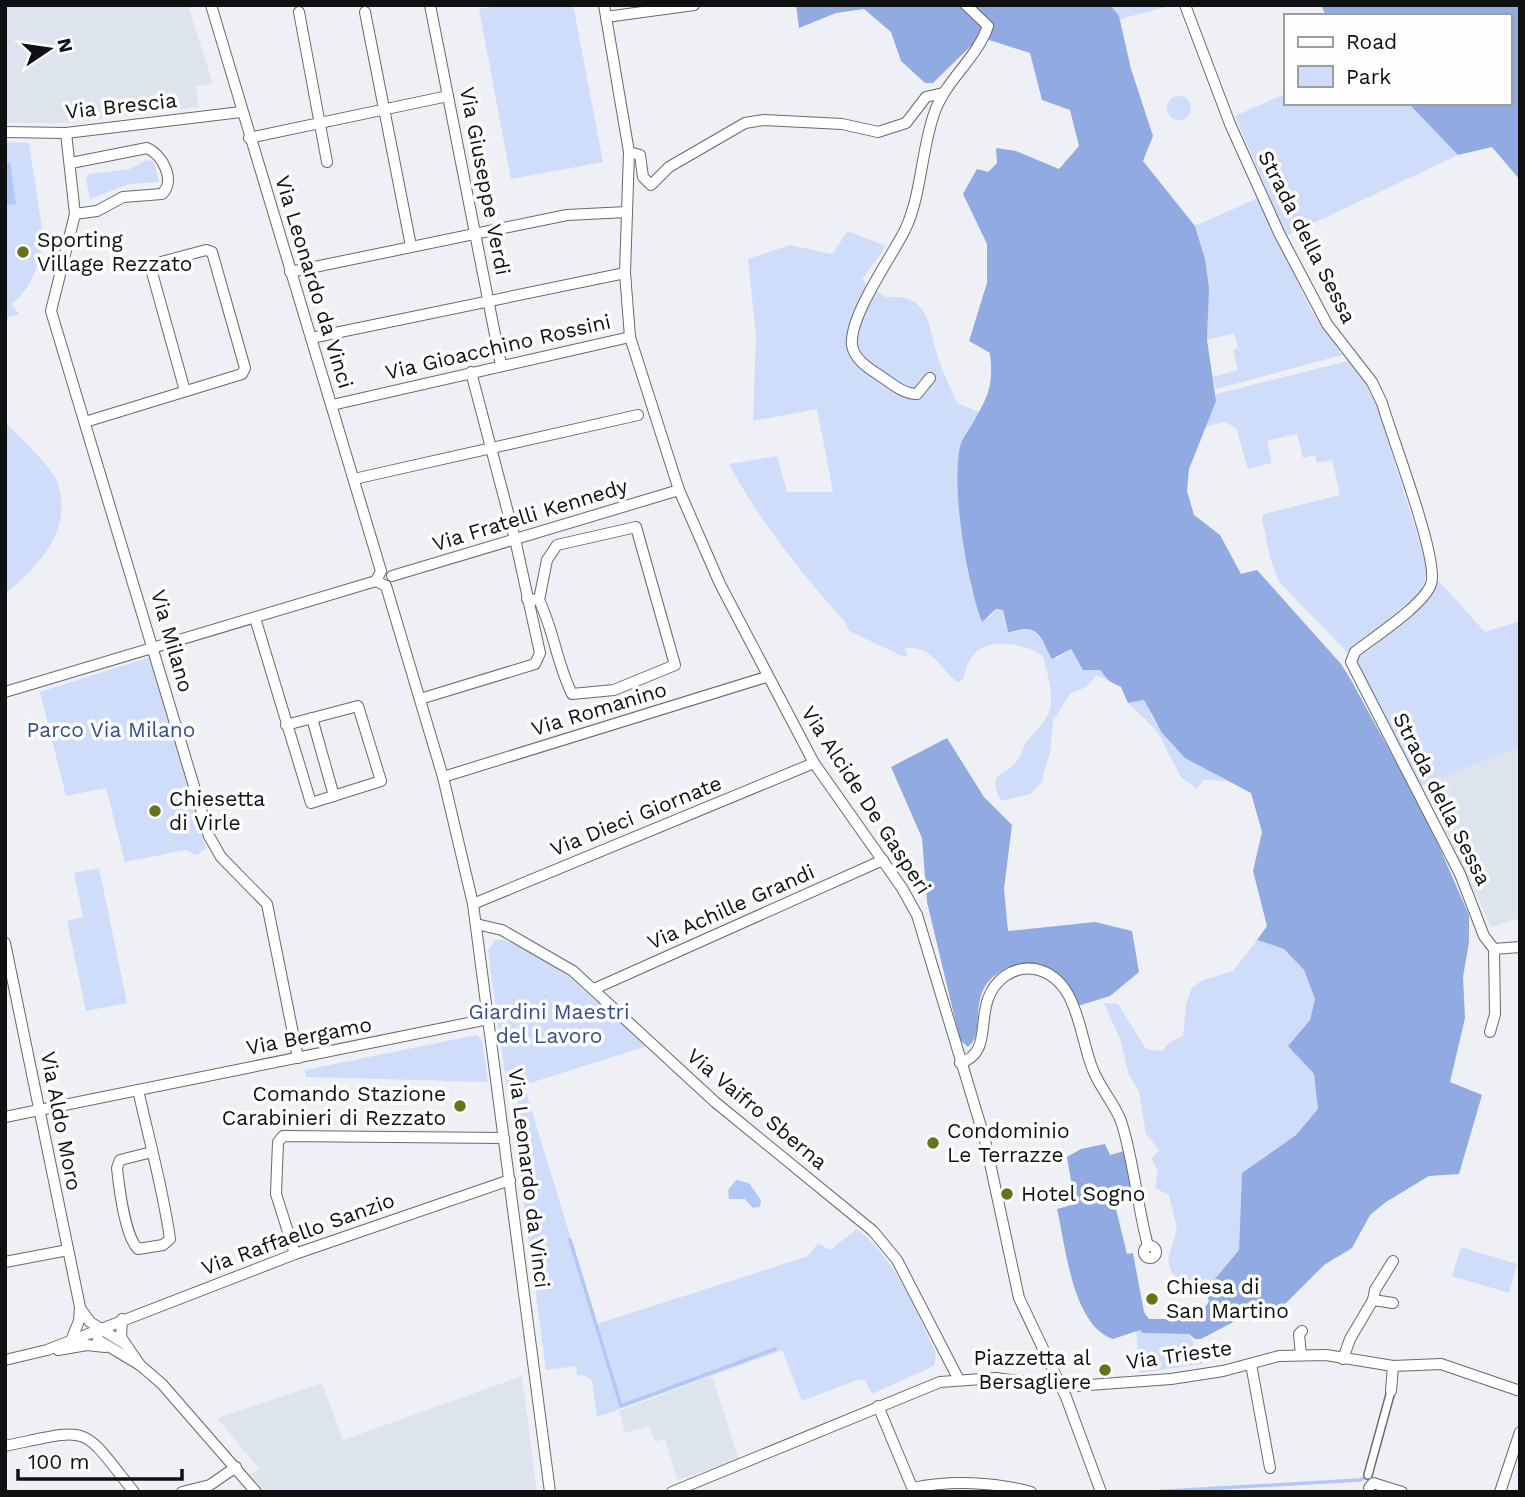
<svg xmlns="http://www.w3.org/2000/svg" width="1525" height="1497" font-family="'Work Sans',sans-serif">
	<style>
		.built { fill: #dee4ee }
		.green { fill: #d0ddfa }
		.forest { fill: #91aae2 }
		.water { fill: #b2c7f5 }
		.lines { fill: none; stroke-linecap: round; stroke-linejoin: round }
		.stream { stroke: #b2c7f5; stroke-width: 3.5 }
		.pedestrian-casing { stroke: #686a6e; stroke-width: 10 }
		.minor-casing { stroke: #686a6e; stroke-width: 12 }
		.pedestrian { stroke: #fff; stroke-width: 7 }
		.minor { stroke: #fff; stroke-width: 10 }
		.poi-dot { fill: #69721a; stroke: #fdfdfe; stroke-width: 2.5 }
		.labels { text-anchor: middle; stroke-width: 7; stroke-linejoin: round; paint-order: stroke }
		.street-label { font-size: 21px; fill: #0f1011; stroke: #fdfdfe }
		.poi-label { font-size: 21px; fill: #0f1011; stroke: #fdfdfe; text-anchor: start }
		.park-label { font-size: 21px; fill: #345093; stroke: #fdfdfe }
	</style>
	<rect width="100%" height="100%" fill="#eef0f5"/>
	<g class="built">
		<polygon points="5,5 188,5 213,84 196,86 199,107 70,123 5,123"/>
		<polygon points="1520,747 1520,918 1491,927 1424,785"/>
		<polygon points="522,1376 537,1492 265,1492 250,1474 259,1469 217,1418 322,1383 343,1440"/>
		<polygon points="712,1376 739,1460 677,1480 665,1439 655,1442 649,1426 625,1433 619,1411"/>
	</g>
	<g class="green">
		<polygon points="500,5 573,5 603,162 511,179 479,9"/>
		<polygon points="1110,5 1174,5 1120,19"/>
		<polygon points="1285,94 1285,103 1408,103 1458,155 1286,236 1235,116"/>
		<circle cx="1179" cy="108" r="12"/>
		<path d="M5 142 29 143 42 229H46C40 258 36 284 12 304L19 314 5 319Z"/>
		<polygon points="146,160 153,161 159,182 129,184 90,199 86,180 89,174 130,169"/>
		<path d="M1258 198 1311 310 1342 355 1216 389 1213 377 1238 370 1233 350 1238 348 1234 333 1207 340C1209 300 1209 264 1195 226Z"/>
		<path d="M848 231 886 246 862 280 885 297C929 293 928 324 938 357 943 373 951 388 957 403L979 412 960 446 959 496 971 590 988 619 997 609 1003 610 1006 627 1012 633C1031 624 1046 636 1049 655L1057 659 1070 649 1083 670H1100L1109 681 1097 675 1086 687 1070 694 1053 721 1050 753 1041 783 1031 794 1001 801C985 770 1008 776 1019 758 1022 753 1023 747 1026 743 1034 732 1044 724 1049 712 1055 696 1047 673 1043 657 1030 644 989 637 975 653 968 660 966 670 963 679L957 682C942 670 929 642 904 649L909 657 900 655 849 631 845 622C799 570 762 525 729 464L777 456 787 492H833L817 409 753 421 756 336 748 259 790 245 832 254Z"/>
		<polygon points="1348,361 1373,393 1428,569 1420,593 1350,652 1347,652 1279,582 1270,558 1262,518 1264,514 1340,495 1332,460 1317,463 1315,455 1303,458 1297,434 1267,441 1272,463 1248,469 1236,428 1225,422 1204,427 1216,394"/>
		<path d="M5 422C19 437 52 466 58 484 73 532 38 566 5 594Z"/>
		<polygon points="1438,580 1485,632 1520,621 1520,747 1421,786 1357,667 1356,658 1427,601"/>
		<polygon points="150,657 206,848 197,855 185,850 125,862 106,788 66,796 40,692"/>
		<polygon points="1144,700 1153,719 1174,747 1226,781 1203,780 1197,789 1181,777 1157,731 1128,703"/>
		<polygon points="99,868 127,1003 86,1011 67,921 83,917 74,873"/>
		<path d="M495 940H504L541 957 568 976 647 1046 524 1085 597 1324 808 1256 818 1243 830 1250 857 1229C897 1260 914 1309 936 1353L934 1366 872 1394 865 1380H857L802 1401 782 1350 597 1417 592 1381 584 1375 577 1376 576 1366 546 1370 514 1133 520 1122 516 1087 507 1089 488 951Z"/>
		<polygon points="1257,940 1284,949 1304,970 1315,999 1310,1020 1288,1046 1314,1074 1319,1109 1296,1135 1242,1173 1239,1250 1205,1291 1190,1298 1172,1273 1168,1261 1177,1228 1169,1195 1155,1188 1158,1171 1152,1159 1159,1150 1146,1134 1139,1091 1129,1075 1120,1039 1104,1003 1118,1004 1146,1049 1162,1051 1170,1042 1183,1036 1186,1005 1192,987 1203,980 1233,971"/>
		<polygon points="477,1035 482,1040 488,1082 306,1077 305,1070"/>
		<polygon points="1461,1247 1517,1264 1509,1293 1452,1276"/>
		<polygon points="1140,1329 1144,1333 1189,1334 1203,1364 1140,1373 1136,1331"/>
	</g>
	<g class="forest">
		<path d="M796 5H1110L1119 16 1131 69 1153 136 1143 161 1195 226 1205 259 1209 288 1207 340 1216 401 1189 469 1187 491 1194 515 1220 535 1241 574 1257 570 1341 664 1351 680 1427 819 1469 915V942L1463 977 1465 1018 1450 1082 1482 1095 1459 1174 1429 1176 1386 1202 1370 1215 1352 1248 1324 1265 1283 1306 1241 1318 1201 1339H1195L1189 1334 1143 1333 1140 1330 1113 1339C1072 1325 1066 1247 1057 1209L1075 1204 1067 1157 1081 1149 1105 1144 1110 1155 1124 1151 1132 1197 1114 1201 1127 1254 1133 1253 1144 1312 1149 1319H1175L1202 1313 1209 1301 1205 1291 1239 1250 1242 1173 1296 1135 1318 1109 1314 1074 1288 1046 1310 1020 1315 999 1304 970 1284 949 1257 940 1267 926 1253 871 1262 832 1251 793 1185 758 1162 733 1144 700 1128 703 1121 687 1109 681 1100 670H1083L1071 649 1052 659C1044 647 1044 631 1026 629 1019 629 1014 632 1008 632L1003 610 996 609 982 622C967 583 951 488 960 447 961 441 966 434 970 428 987 398 994 389 990 353L969 341 987 283V244L963 194 977 169 988 172 997 163 996 148 1016 151 1059 169 1079 146 1070 110 1042 100 1030 53 980 37 933 83H925L901 61 891 32 864 9 836 13 799 28Z"/>
		<polygon points="1321,5 1520,5 1520,180 1492,147 1458,155 1408,103 1509,103 1509,16 1326,16"/>
		<path d="M947 738 984 797 1012 825 1004 889 1008 931 1095 922 1132 931 1139 972 1110 996 1078 1006C1059 983 1044 954 1011 967 960 986 990 1030 968 1047L960 1040 927 902 922 838 891 767Z"/>
	</g>
	<g class="water">
		<polygon points="10,162 16,204 5,205 5,163"/>
		<polygon points="736,1180 749,1183 761,1200 760,1207 753,1208 745,1199 729,1199 728,1190"/>
	</g>
	<g class="lines">
		<g class="stream">
			<polyline points="570,1240 621,1406 775,1349"/>
			<polyline points="737,1492 739,1492"/>
			<polyline points="1151,1492 1359,1480 1370,1476"/>
		</g>
		<g class="pedestrian-casing">
			<polyline id="pedestrian" points="1368,1475 1391,1391"/>
		</g>
		<g class="minor-casing">
			<g id="minor">
				<polyline points="211,5 381,571 376,581 386,586"/>
				<polyline points="430,5 501,365"/>
				<polyline points="604,5 629,152 625,273 630,337 679,490 720,584 814,763 902,888 917,915 985,1140 1019,1298 1066,1397 1101,1492"/>
				<path d="M1185 5 1230 124 1279 233 1327 324 1372 382 1382 403C1391 435 1440 561 1431 584 1424 605 1374 637 1355 652L1351 662 1460 874 1484 936 1494 949"/>
				<polyline points="299,12 327,162"/>
				<polyline points="365,12 411,246"/>
				<polyline points="606,17 694,5"/>
				<polyline points="5,132 66,133 241,112"/>
				<polyline points="66,133 75,214 51,311 209,836 221,857 267,904 298,1058"/>
				<polyline points="249,138 448,96"/>
				<polyline points="629,152 640,155 643,177 651,185 669,167 745,123 764,120 842,124 878,132 906,123 926,97 943,93"/>
				<path d="M71 163 147 148C163 155 176 181 162 194L123 197 97 211 75 214"/>
				<polyline points="290,272 567,215 627,212"/>
				<polyline points="311,338 625,273"/>
				<path d="M930 378 917 394C903 394 891 383 879 375 868 368 854 359 852 345 849 316 892 256 905 230 922 194 921 149 935 111 947 79 977 58 988 26L966 5"/>
				<polyline points="332,405 630,337"/>
				<polyline points="85,422 242,374 245,368 212,252 206,250 154,264 151,269 185,391"/>
				<polyline points="354,479 638,415"/>
				<polyline points="392,576 679,490"/>
				<polyline points="386,586 443,777 473,904 550,1492"/>
				<path d="M527 599 539 600C554 631 557 664 572 694L614 690 675 665 636 527 557 545 547 560 539 600"/>
				<polyline points="255,618 311,803 381,781 358,706 286,725"/>
				<polyline points="5,692 376,581"/>
				<polyline points="420,699 535,664 540,653 515,539 471,372"/>
				<polyline points="312,718 334,796"/>
				<polyline points="443,777 766,677"/>
				<polyline points="473,904 814,763"/>
				<polyline points="476,924 502,930 573,971 715,1102 873,1231 897,1260 959,1380"/>
				<polyline points="5,943 80,1307 79,1321 72,1338"/>
				<polyline points="1494,949 1520,947"/>
				<polyline points="594,989 883,860"/>
				<polyline points="1490,1032 1495,1014 1494,949"/>
				<path d="M960 1063C999 1051 968 1003 1005 976 1014 970 1024 967 1035 969 1079 978 1079 1037 1093 1070 1100 1088 1114 1103 1121 1121 1134 1161 1137 1205 1148 1246"/>
				<path d="M138 1090C149 1139 163 1189 170 1239L163 1245 138 1249C125 1236 119 1187 117 1168L120 1160 152 1152"/>
				<polyline points="5,1117 488,1019"/>
				<circle cx="1150" cy="1252" r="6"/>
				<polyline points="295,1254 276,1194 278,1142 283,1136 504,1138"/>
				<polyline points="5,1262 68,1250"/>
				<polyline points="1373,1300 1375,1290 1393,1261"/>
				<polyline points="80,1308 90,1322 125,1344"/>
				<polyline points="122,1319 121,1337 140,1365"/>
				<polyline points="101,1328 97,1333 98,1340 140,1365 162,1384 256,1492"/>
				<polyline points="58,1350 87,1345 105,1347"/>
				<polyline points="1301,1355 1299,1334 1302,1331"/>
				<polyline points="1343,1359 1350,1339 1373,1300 1393,1303"/>
				<polyline points="5,1360 47,1350 295,1254 510,1180"/>
				<polyline points="1251,1364 1270,1468"/>
				<polyline points="1391,1391 1393,1366"/>
				<polyline points="878,1406 914,1492"/>
				<path d="M5 1446C93 1428 79 1423 134 1492"/>
				<path d="M913 1488C951 1480 994 1482 1031 1492"/>
				<polyline points="1369,1488 1373,1483 1402,1492"/>
				<polyline points="182,1492 210,1485 236,1467"/>
				<polyline points="672,1492 940,1382 996,1378 1062,1387 1171,1379 1223,1371 1279,1356 1326,1355 1393,1366 1441,1364 1520,1391"/>
				<polyline points="1500,1492 1520,1432"/>
			</g>
		</g>
		<use href="#pedestrian" class="pedestrian"/>
		<use href="#minor" class="minor"/>
	</g>
	<g class="poi-dot">
		<circle cx="23" cy="252" r="7"/>
		<circle cx="155" cy="811" r="7"/>
		<circle cx="460" cy="1106" r="7"/>
		<circle cx="933" cy="1143" r="7"/>
		<circle cx="1007" cy="1194" r="7"/>
		<circle cx="1152" cy="1299" r="7"/>
		<circle cx="1105" cy="1370" r="7"/>
	</g>
	<g class="labels">
		<g class="street-label">
			<text transform="translate(121 106) rotate(-6)" y="7">Via Brescia</text>
			<text transform="translate(485 181) rotate(79)" y="7">Via Giuseppe Verdi</text>
			<text transform="translate(1307 237) rotate(63)" y="7">Strada della Sessa</text>
			<text transform="translate(314 282) rotate(73)" y="7">Via Leonardo da Vinci</text>
			<text transform="translate(498 347) rotate(-13)" y="7">Via Gioacchino Rossini</text>
			<text transform="translate(530 515) rotate(-17)" y="7">Via Fratelli Kennedy</text>
			<text transform="translate(172 641) rotate(74)" y="7">Via Milano</text>
			<text transform="translate(599 709) rotate(-17)" y="7">Via Romanino</text>
			<text transform="translate(1442 799) rotate(63)" y="7">Strada della Sessa</text>
			<text transform="translate(866 800) rotate(57)" y="7">Via Alcide De Gasperi</text>
			<text transform="translate(636 816) rotate(-22)" y="7">Via Dieci Giornate</text>
			<text transform="translate(731 907) rotate(-24)" y="7">Via Achille Grandi</text>
			<text transform="translate(309 1036) rotate(-11)" y="7">Via Bergamo</text>
			<text transform="translate(757 1109) rotate(40)" y="7">Via Vaifro Sberna</text>
			<text transform="translate(61 1121) rotate(79)" y="7">Via Aldo Moro</text>
			<text transform="translate(529 1178) rotate(83)" y="7">Via Leonardo da Vinci</text>
			<text transform="translate(298 1234) rotate(-20)" y="7">Via Raffaello Sanzio</text>
			<text transform="translate(1179 1355) rotate(-8)" y="7">Via Trieste</text>
		</g>
		<g class="poi-label">
			<text x="37" y="247">Sporting<tspan x="37" dy="24">Village Rezzato</tspan></text>
			<text x="169" y="806">Chiesetta<tspan x="169" dy="24">di Virle</tspan></text>
			<text x="446" y="1101" text-anchor="end">Comando Stazione<tspan x="446" dy="24">Carabinieri di Rezzato</tspan></text>
			<text x="947" y="1138">Condominio<tspan x="947" dy="24">Le Terrazze</tspan></text>
			<text x="1021" y="1201">Hotel Sogno</text>
			<text x="1166" y="1294">Chiesa di<tspan x="1166" dy="24">San Martino</tspan></text>
			<text x="1091" y="1365" text-anchor="end">Piazzetta al<tspan x="1091" dy="24">Bersagliere</tspan></text>
		</g>
		<g class="park-label">
			<text x="111" y="737">Parco Via Milano</text>
			<text x="549" y="1019">Giardini Maestri<tspan x="549" dy="24">del Lavoro</tspan></text>
		</g>
	</g>
	<rect width="1525" height="1497" fill="none" stroke="#0f1011" stroke-width="14"/>
	<rect x="1284" y="14" width="228" height="91" fill="#fdfdfe" stroke="#9e9e9f" stroke-width="2"/>
	<rect x="1298" y="37" width="35" height="10" fill="#ffffff" stroke="#9e9e9f" stroke-width="2"/>
	<text x="1346" y="49" font-size="21" fill="#0f1011">Road</text>
	<rect x="1298" y="66" width="35" height="21" fill="#d0ddfa" stroke="#9e9e9f" stroke-width="2"/>
	<text x="1346" y="84" font-size="21" fill="#0f1011">Park</text>
	<g transform="translate(49 49) rotate(77)" stroke="#fdfdfe" stroke-width="5" paint-order="stroke">
	<path d="M0-5L12 26L0 18L-12 26Z" fill="#0f1011"/>
	<text y="-10" font-size="19" font-weight="bold" text-anchor="middle" fill="#0f1011">N</text>
	</g>
	<path d="M18 1469v10h164v-10" fill="none" stroke="#0f1011" stroke-width="3.5"/>
	<text x="28" y="1469" font-size="21" fill="#0f1011" stroke="#fdfdfe" stroke-width="5" paint-order="stroke">100 m</text>
</svg>
